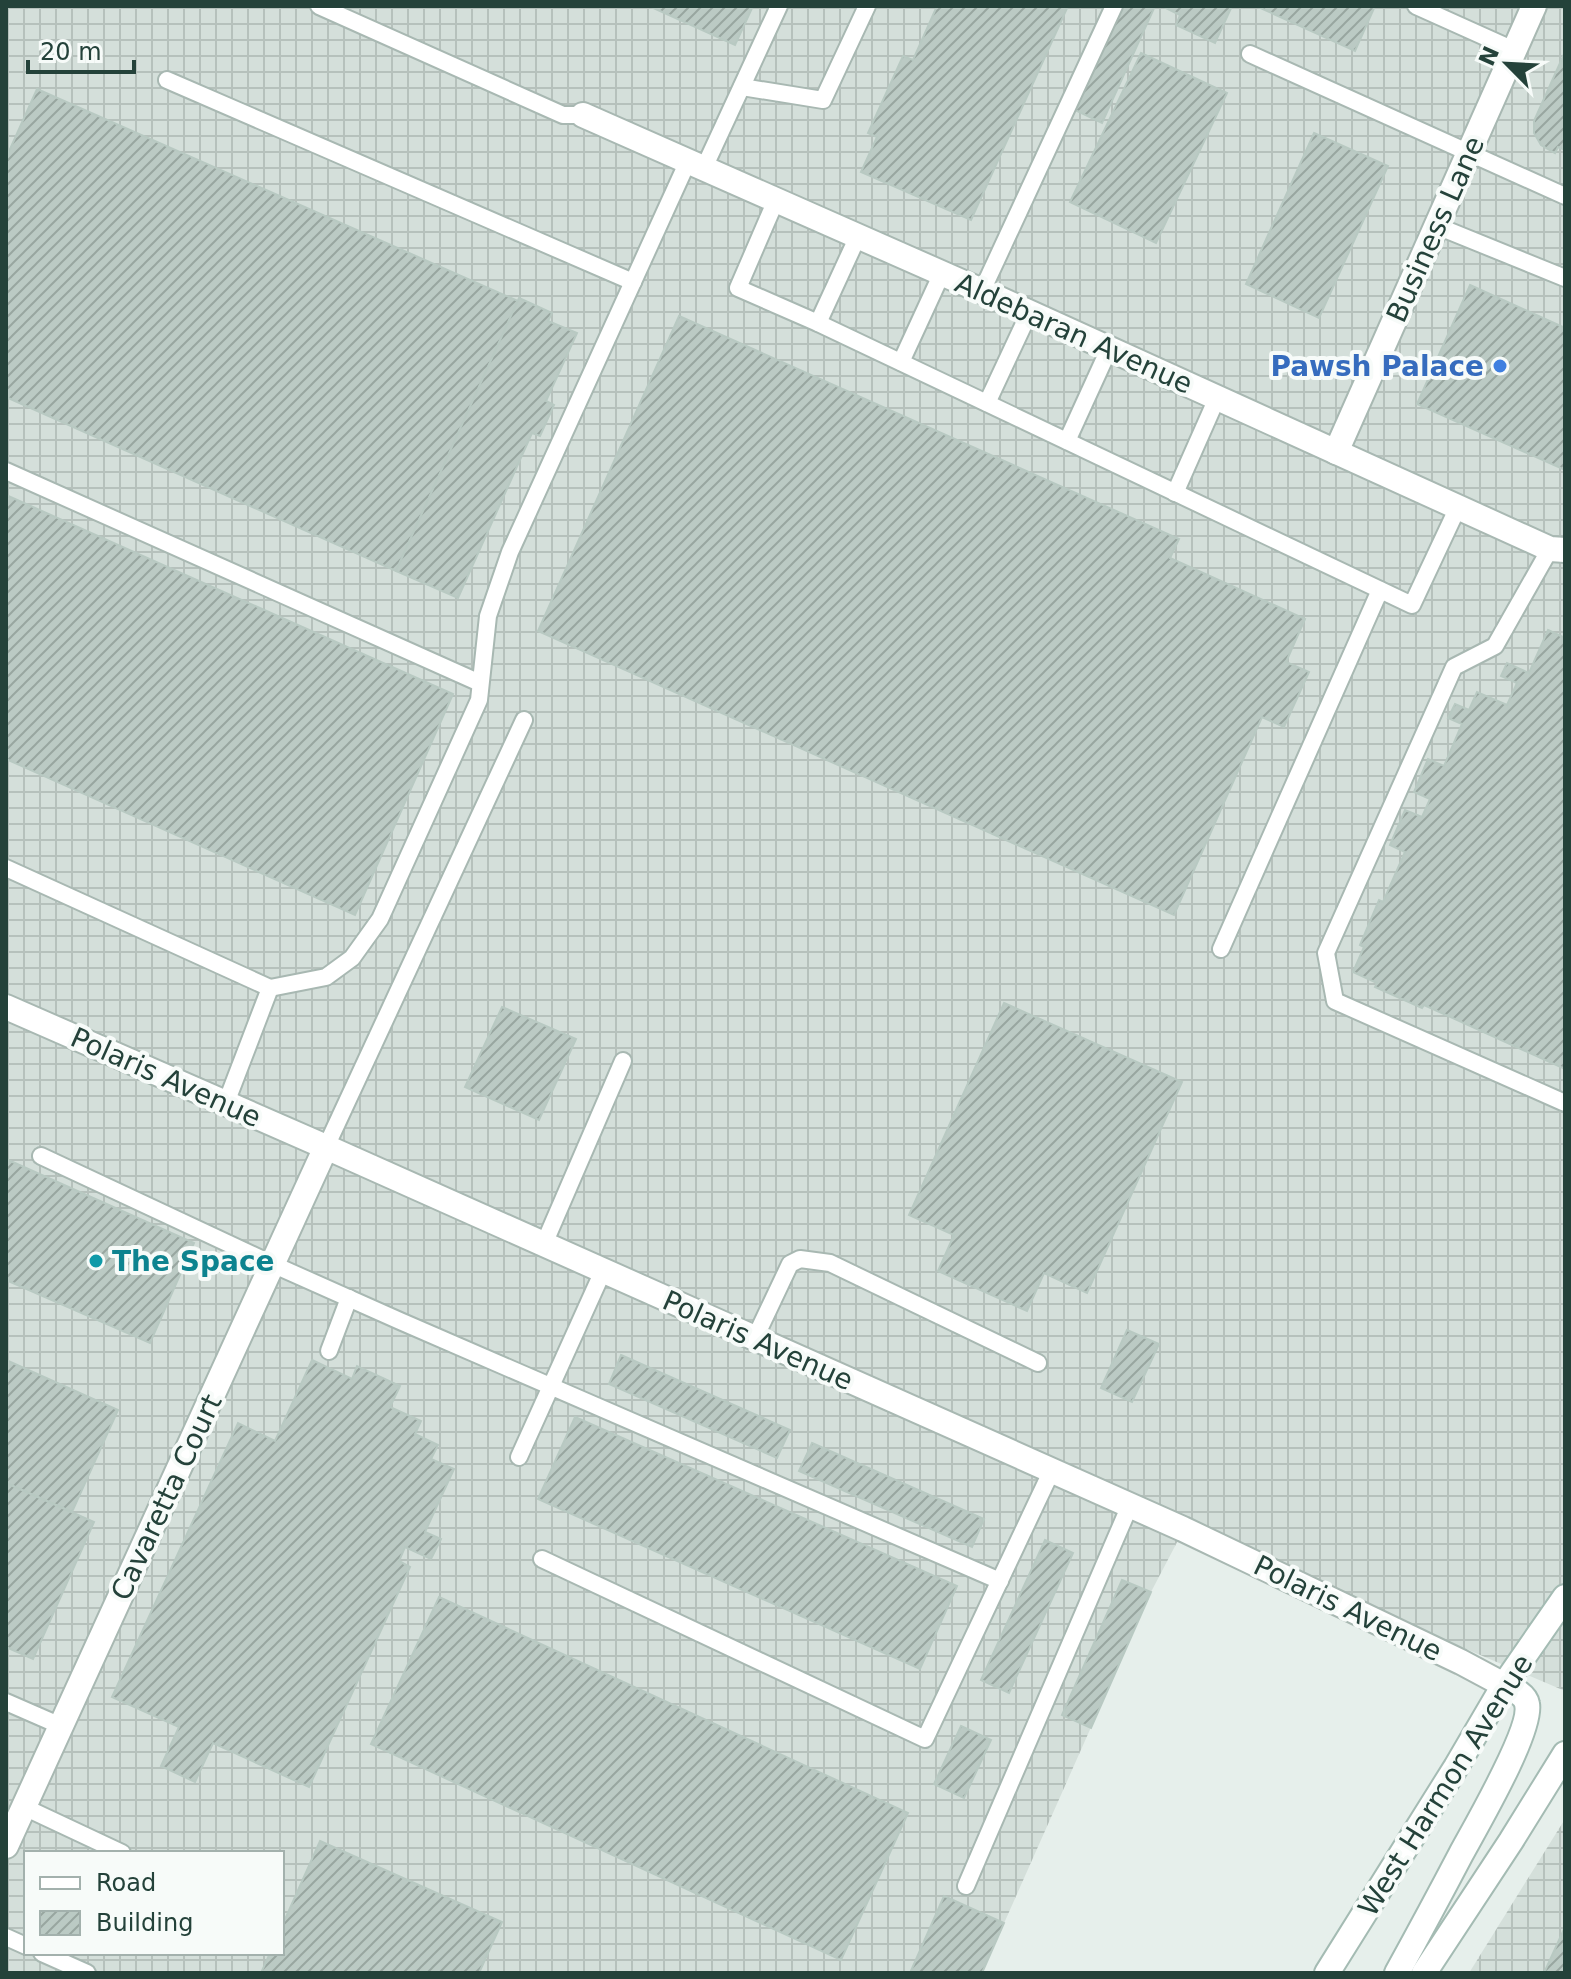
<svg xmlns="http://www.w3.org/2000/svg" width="1571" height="1979" font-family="'DejaVu Sans',sans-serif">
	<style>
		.industrial { fill: url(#industrial-grid); fill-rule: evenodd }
		.building { fill: url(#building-hatch); stroke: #b8c9c2; stroke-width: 2 }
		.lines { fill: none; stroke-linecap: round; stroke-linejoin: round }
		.service-casing { stroke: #a8b8b2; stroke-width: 20 }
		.minor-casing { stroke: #a8b8b2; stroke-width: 28 }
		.secondary-casing { stroke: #a4bbb3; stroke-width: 28 }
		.service { stroke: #fff; stroke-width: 16 }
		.minor { stroke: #fff; stroke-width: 24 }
		.secondary { stroke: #fff; stroke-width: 24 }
		.shop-dot { fill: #3f7fe0; stroke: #f7fbf9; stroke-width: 3 }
		.culture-dot { fill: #0f9aa8; stroke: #f7fbf9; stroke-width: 3 }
		.labels { text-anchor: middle; stroke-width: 8; stroke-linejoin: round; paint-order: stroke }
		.street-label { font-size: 28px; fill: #24423a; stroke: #f7fbf9 }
		.shop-label { font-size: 28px; font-weight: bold; fill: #366cbe; stroke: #f7fbf9; text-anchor: end }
		.culture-label { font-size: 28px; font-weight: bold; fill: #0d838f; stroke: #f7fbf9; text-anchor: start }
	</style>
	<defs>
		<pattern id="industrial-grid" width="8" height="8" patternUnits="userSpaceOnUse" patternTransform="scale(2)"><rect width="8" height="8" fill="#d4dfda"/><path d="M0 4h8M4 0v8" fill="none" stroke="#b6c1bc"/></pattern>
		<pattern id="building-hatch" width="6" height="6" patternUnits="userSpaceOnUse" patternTransform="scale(2)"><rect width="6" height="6" fill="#bbcac4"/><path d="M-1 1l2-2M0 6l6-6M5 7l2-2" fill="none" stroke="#98a6a0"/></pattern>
	</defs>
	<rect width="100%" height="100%" fill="#e6efeb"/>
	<g class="industrial">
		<path d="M6 6H1565V1691L1184 1529 1151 1592 982 1973H6ZM26 1853H282V1953H26Z"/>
		<polygon points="1565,1819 1565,1973 1469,1973"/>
	</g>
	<g class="building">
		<polygon points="649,6 753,6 735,45"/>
		<polygon points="937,6 1068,6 971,220 861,172 877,137 868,133 903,56 913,60"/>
		<polygon points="1122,6 1155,6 1102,123 1075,110"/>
		<polygon points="1162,6 1232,6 1215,43 1176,25 1180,15"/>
		<polygon points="1256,6 1375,6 1355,51"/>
		<polygon points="1565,52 1565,150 1558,147 1555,153 1541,145 1534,133 1534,121"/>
		<polygon points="1141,53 1227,93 1156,243 1070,202"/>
		<polygon points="37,89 518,301 396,571 6,397 6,158"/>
		<polygon points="1314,133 1388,166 1319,318 1246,284"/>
		<polygon points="1470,285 1565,328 1565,470 1417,404"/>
		<polygon points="519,298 552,313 548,321 577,333 546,401 554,405 540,436 532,433 458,598 396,571"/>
		<polygon points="679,316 1179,539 1170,558 1305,619 1286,662 1309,672 1284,727 1262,717 1174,915 538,631"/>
		<polygon points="6,495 453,694 355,915 6,759"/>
		<polygon points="1548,630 1565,638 1565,1069 1424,1005 1422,1008 1375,987 1377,983 1353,972 1364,947 1360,945 1379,900 1383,902 1405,852 1390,845 1405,810 1422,817 1430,799 1414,792 1428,759 1444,766 1462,724 1448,718 1455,704 1469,710 1477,692 1507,705 1517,683 1501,676 1507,663 1529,673"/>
		<polygon points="1004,1003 1182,1082 1087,1293 1044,1273 1027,1311 938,1271 954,1235 909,1215"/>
		<polygon points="502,1007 576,1039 539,1120 465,1087"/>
		<polygon points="6,1159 194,1243 150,1343 6,1280"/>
		<polygon points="1127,1330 1159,1344 1132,1402 1101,1388"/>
		<polygon points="621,1355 790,1430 777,1458 609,1384"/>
		<polygon points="6,1360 118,1410 72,1512 6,1483"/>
		<polygon points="312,1360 352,1379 357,1366 400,1386 390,1407 421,1421 415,1434 438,1445 431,1459 454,1469 425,1532 441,1539 431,1559 405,1547 399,1561 410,1567 309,1787 213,1743 195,1782 161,1766 179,1727 112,1697 238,1423 275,1441"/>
		<polygon points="575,1417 957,1586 920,1669 538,1499"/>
		<polygon points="812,1443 984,1519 972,1547 799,1471"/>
		<polygon points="6,1483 94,1522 33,1659 6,1647"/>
		<polygon points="1045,1540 1073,1553 1009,1693 981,1680"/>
		<polygon points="1122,1580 1151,1592 1091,1728 1062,1715"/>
		<polygon points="439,1597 908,1813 841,1960 371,1744"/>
		<polygon points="961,1726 991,1740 964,1798 934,1784"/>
		<polygon points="320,1841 502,1922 479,1973 261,1973 270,1953 282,1953 282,1926"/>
		<polygon points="944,1896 1004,1923 982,1973 910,1973"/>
		<polygon points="1565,1927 1565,1973 1544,1973"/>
	</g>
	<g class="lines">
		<g class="service-casing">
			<g id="service">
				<polyline points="319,6 563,115 583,115"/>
				<polyline points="1416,6 1514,50"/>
				<polyline points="1250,54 1565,196"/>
				<polyline points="167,80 633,282"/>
				<polyline points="742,87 823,100 867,6"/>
				<polyline points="704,168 779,6"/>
				<polyline points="776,200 738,288 818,323 1412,605 1458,507"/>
				<polyline points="1437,226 1565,278"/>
				<polyline points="982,291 1114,6"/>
				<polyline points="818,323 858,236"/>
				<polyline points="901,362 942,273"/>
				<polyline points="987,403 1029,313"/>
				<polyline points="1067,441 1109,349"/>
				<polyline points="6,471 480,683"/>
				<polyline points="1175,493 1217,398"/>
				<polyline points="1550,549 1495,646 1454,667 1326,953 1335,1001 1565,1103"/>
				<polyline points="6,868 270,988 226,1103"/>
				<polyline points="1221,949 1380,590"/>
				<polyline points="270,988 326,977 352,958 380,919 479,700 488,616 510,552 688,161"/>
				<polyline points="326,1147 524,720"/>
				<polyline points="41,1156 272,1264 400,1321 1000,1581"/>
				<polyline points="544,1244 623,1061"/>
				<polyline points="755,1338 790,1264 800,1259 830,1263 1038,1363"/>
				<polyline points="329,1351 349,1298"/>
				<polyline points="519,1457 603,1271"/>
				<polyline points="542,1559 925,1739 1052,1470"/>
				<polyline points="6,1702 61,1726"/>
				<polyline points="24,1807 122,1853"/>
				<polyline points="966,1886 1130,1505"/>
				<polyline points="6,1937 26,1946"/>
				<polyline points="42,1953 87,1973"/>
			</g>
		</g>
		<g class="minor-casing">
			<g id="minor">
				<polyline points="583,115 982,291 1550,549 1565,550"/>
				<polyline points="1336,452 1534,6"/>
				<polyline points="6,1007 326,1147 1183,1529 1461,1662 1504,1685"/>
				<polyline points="6,1846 326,1147"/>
			</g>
		</g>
		<g class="secondary-casing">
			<g id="secondary">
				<polyline points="1327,1973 1456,1767 1504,1685 1565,1597"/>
				<path d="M1397 1973C1419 1933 1440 1894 1461 1854 1475 1828 1533 1729 1527 1704 1525 1694 1512 1689 1504 1685"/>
				<polyline points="1424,1973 1511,1841 1565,1754"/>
			</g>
		</g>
		<use href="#service" class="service"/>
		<use href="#minor" class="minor"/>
		<use href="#secondary" class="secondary"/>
	</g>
	<circle class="shop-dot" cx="1500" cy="366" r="8"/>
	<circle class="culture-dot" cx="96" cy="1261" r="8"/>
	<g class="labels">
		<g class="street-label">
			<text transform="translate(1435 229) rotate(-66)" y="10">Business Lane</text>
			<text transform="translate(1074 333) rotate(24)" y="10">Aldebaran Avenue</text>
			<text transform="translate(166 1077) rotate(24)" y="10">Polaris Avenue</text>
			<text transform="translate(758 1340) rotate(24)" y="10">Polaris Avenue</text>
			<text transform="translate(166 1497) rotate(-65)" y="10">Cavaretta Court</text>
			<text transform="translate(1348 1608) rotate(26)" y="10">Polaris Avenue</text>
			<text transform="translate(1445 1785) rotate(-58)" y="10">West Harmon Avenue</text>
		</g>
		<g class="shop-label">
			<text x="1484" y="376">Pawsh Palace</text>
		</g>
		<g class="culture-label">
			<text x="112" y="1271">The Space</text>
		</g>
	</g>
	<rect width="1571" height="1979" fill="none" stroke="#24423a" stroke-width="16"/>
	<rect x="24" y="1851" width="260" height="104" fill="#f7fbf9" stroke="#a3b1ad" stroke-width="2"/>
	<rect x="40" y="1877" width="40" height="12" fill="#ffffff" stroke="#a3b1ad" stroke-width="2"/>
	<text x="96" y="1891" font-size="24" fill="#24423a">Road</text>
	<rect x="40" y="1911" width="40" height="24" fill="url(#building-hatch)" stroke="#a3b1ad" stroke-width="2"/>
	<text x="96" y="1931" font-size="24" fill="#24423a">Building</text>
	<g transform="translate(1507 64) rotate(294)" stroke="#f7fbf9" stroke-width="6" paint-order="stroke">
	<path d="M0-6L14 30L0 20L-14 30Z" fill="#24423a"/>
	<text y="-12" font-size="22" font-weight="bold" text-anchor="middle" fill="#24423a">N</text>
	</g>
	<path d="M28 60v12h106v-12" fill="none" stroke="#24423a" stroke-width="4"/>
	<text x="40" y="60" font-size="24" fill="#24423a" stroke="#f7fbf9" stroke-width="6" paint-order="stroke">20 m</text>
</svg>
